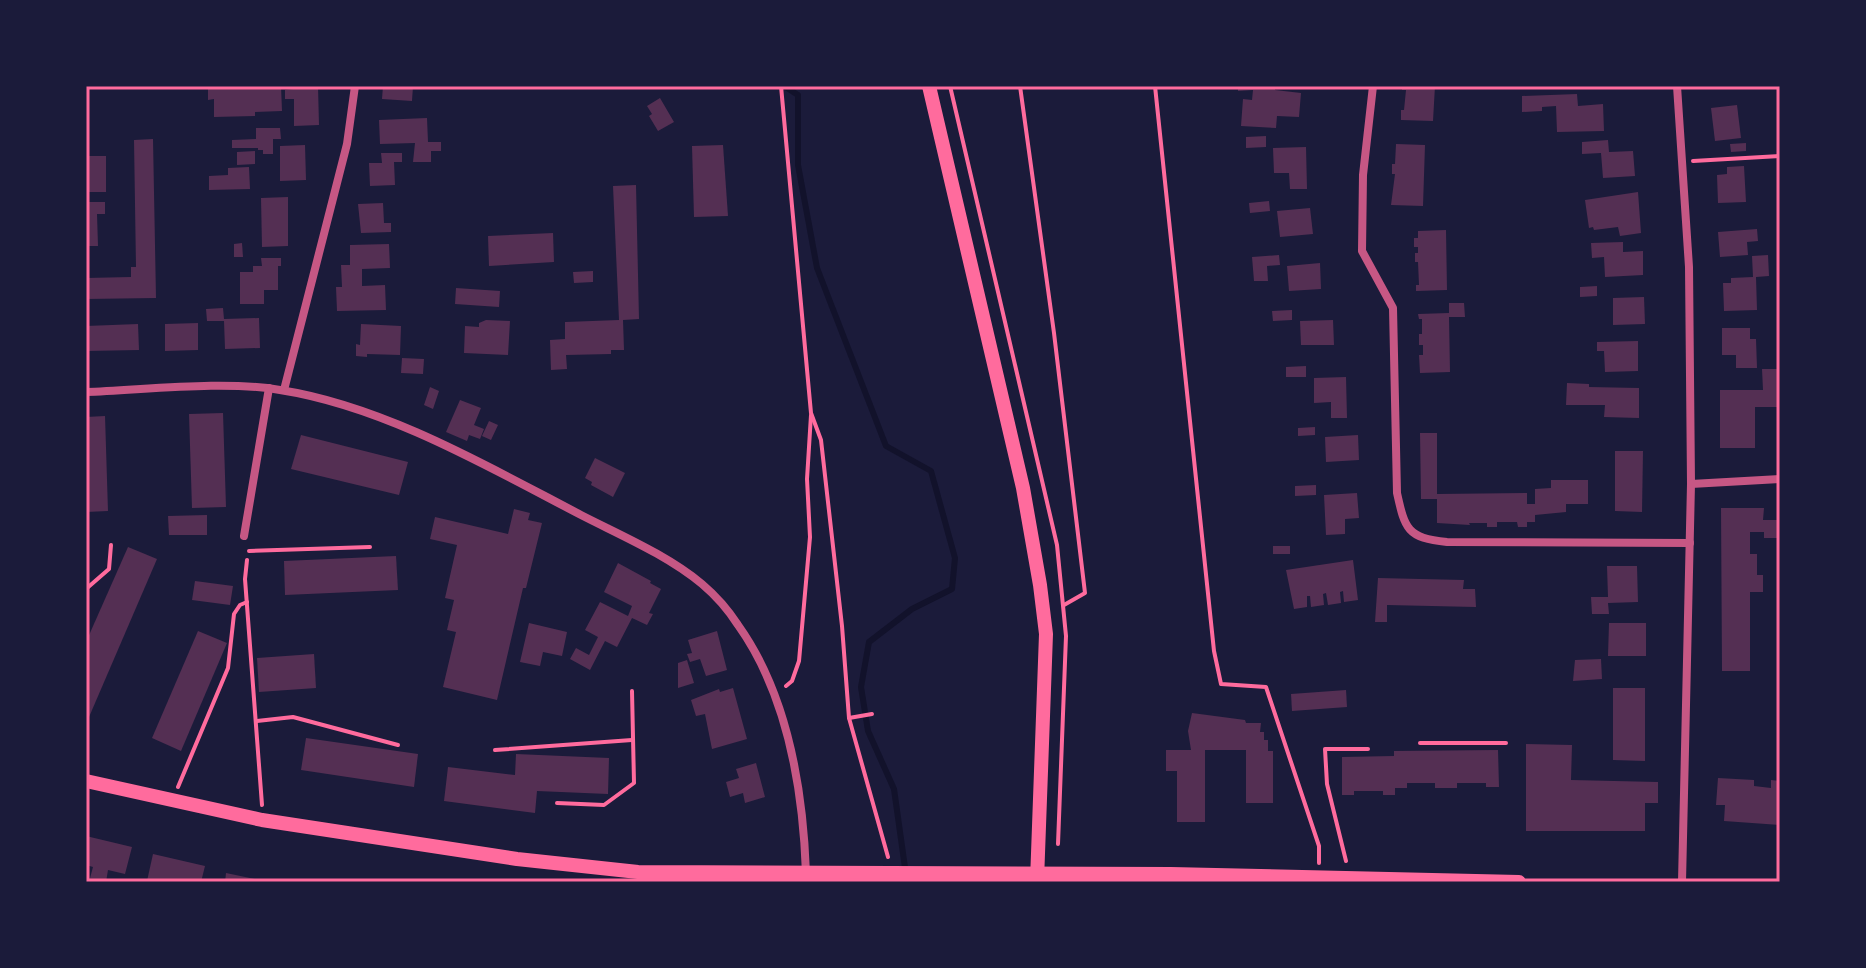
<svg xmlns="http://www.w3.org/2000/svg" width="1866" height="968" font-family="Rubik,sans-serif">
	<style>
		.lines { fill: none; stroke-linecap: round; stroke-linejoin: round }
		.stream { stroke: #12122b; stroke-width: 6 }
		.building { fill: #542f53 }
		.path { stroke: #ff6b9d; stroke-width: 4 }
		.minor { stroke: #c65784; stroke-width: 8 }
		.secondary { stroke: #ff6b9d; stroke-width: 14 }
		.neatline { fill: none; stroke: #ff6b9d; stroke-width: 3 }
	</style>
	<rect width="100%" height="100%" fill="#1b1b3a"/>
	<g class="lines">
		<polyline class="stream" points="784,86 798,95 798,165 817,268 886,446 931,471 955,558 952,589 912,609 869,642 861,687 868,731 894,789 907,882"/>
	</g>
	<g class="building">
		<polygon points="208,86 281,86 282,111 255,112 255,116 214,117 214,99 208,100"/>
		<polygon points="293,86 318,86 319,125 294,126 294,99 285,99 285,90 293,89"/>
		<polygon points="383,86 413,86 412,101 382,99"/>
		<polygon points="1238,86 1275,86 1275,90 1301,93 1299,117 1277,116 1276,128 1241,126 1243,99 1252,100 1253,90 1238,91"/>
		<polygon points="1402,86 1435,86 1433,121 1401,120 1401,110 1404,110 1406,90 1402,90"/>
		<polygon points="1577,94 1578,106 1603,104 1604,131 1557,132 1556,106 1542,107 1542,111 1522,112 1522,96"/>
		<polygon points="660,98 674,122 658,131 649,116 652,114 647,106"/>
		<polygon points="1737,105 1741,138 1715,141 1711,108"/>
		<polygon points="427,118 428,142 441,142 441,151 431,151 431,162 413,162 415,143 380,144 379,120"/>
		<polygon points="256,128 280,128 281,139 273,139 273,154 263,154 263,150 258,150 258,148 232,148 232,140 256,139"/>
		<polygon points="1266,136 1266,147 1246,148 1246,137"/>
		<polygon points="153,139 156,298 86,299 86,278 131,277 131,267 136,267 134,140"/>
		<polygon points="1608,140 1609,152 1633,151 1635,176 1603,178 1601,153 1582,154 1582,142"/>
		<polygon points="1746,143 1746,151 1731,152 1730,144"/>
		<polygon points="1396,144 1425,145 1423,206 1391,205 1395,174 1392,174 1392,164 1395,164"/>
		<polygon points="305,145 306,180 280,181 280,146"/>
		<polygon points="723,145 728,216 694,217 692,146"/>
		<polygon points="1306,147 1307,189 1290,189 1289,173 1274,173 1273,148"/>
		<polygon points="255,151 255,164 237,165 237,152"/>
		<polygon points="381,153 402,153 402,162 394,162 395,185 370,186 369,163 382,163"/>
		<rect x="86" y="156" width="20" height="36"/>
		<polygon points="1744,166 1746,202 1718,203 1717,175 1727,174 1727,167"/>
		<polygon points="249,167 250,189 209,190 209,176 228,175 228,168"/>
		<polygon points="636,185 639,319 623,320 624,350 611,350 611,354 566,355 567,369 551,370 550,340 565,339 565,322 619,320 613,186"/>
		<polygon points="1638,192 1641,233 1620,236 1618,227 1594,230 1593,227 1589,228 1585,200"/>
		<polygon points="288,197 288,246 262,247 261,198"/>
		<polygon points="1269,201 1270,211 1250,213 1249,203"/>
		<polygon points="86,202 105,202 105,214 97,214 98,246 86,246"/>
		<polygon points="383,203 384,223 391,223 391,232 361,233 358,204"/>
		<polygon points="1310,208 1313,234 1280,237 1277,211"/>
		<polygon points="1757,229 1758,241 1747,242 1748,255 1720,257 1718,232"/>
		<polygon points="1446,230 1447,290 1416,291 1416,285 1419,285 1418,262 1415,262 1415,253 1418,253 1418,247 1414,247 1414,238 1418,238 1418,231"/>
		<polygon points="553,233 554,262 489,266 488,236"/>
		<polygon points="1623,242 1623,252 1643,251 1643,275 1605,277 1604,257 1592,258 1591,243"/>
		<polygon points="242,243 243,257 234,257 234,244"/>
		<polygon points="389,244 390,268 362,269 362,286 385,285 386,310 337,311 336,287 342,287 341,265 350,265 350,245"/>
		<polygon points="1279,255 1280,265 1267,266 1268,281 1254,281 1252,257"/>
		<polygon points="1768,255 1769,276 1756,277 1757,310 1724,311 1723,283 1731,283 1731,278 1753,277 1752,256"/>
		<polygon points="261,258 281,258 281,266 278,266 278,290 264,290 264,304 240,304 240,272 253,272 253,266 262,266"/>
		<polygon points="1320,263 1321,289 1289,291 1287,266"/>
		<polygon points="593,271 593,282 574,283 573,272"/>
		<polygon points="1597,286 1597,296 1580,297 1580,287"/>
		<polygon points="456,288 500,291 499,307 455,304"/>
		<polygon points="1644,297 1645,324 1613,325 1613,298"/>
		<polygon points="1449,303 1464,303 1465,317 1449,317 1450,372 1420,373 1419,355 1423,355 1423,345 1419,345 1419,334 1422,334 1422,319 1419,319 1418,314 1449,313"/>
		<polygon points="223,308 224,319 259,318 260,348 225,349 224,321 207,321 206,309"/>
		<polygon points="1292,310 1292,320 1273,321 1272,311"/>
		<polygon points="486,320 510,321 508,355 464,353 465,326 479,327 479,323"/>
		<polygon points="1333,320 1334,345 1301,345 1300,321"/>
		<polygon points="198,323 198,350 165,351 165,324"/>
		<polygon points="138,324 139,350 86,351 86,326"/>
		<polygon points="361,324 401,326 400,355 367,354 367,357 356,356 356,344 360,345"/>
		<polygon points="1722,328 1750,328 1750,339 1756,339 1757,368 1736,368 1736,355 1722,355"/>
		<polygon points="1638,341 1638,371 1605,372 1604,351 1597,351 1597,342"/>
		<polygon points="402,358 424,359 423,374 401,373"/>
		<polygon points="1306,366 1306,377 1286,377 1286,367"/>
		<polygon points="1762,369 1780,369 1778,407 1755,407 1755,448 1720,448 1720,390 1763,390"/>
		<polygon points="1346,377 1347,418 1331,418 1331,402 1314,403 1314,378"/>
		<polygon points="1567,383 1589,384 1589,387 1639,388 1639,418 1604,417 1605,405 1566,405"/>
		<polygon points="430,387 439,391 433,409 424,405"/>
		<polygon points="460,400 481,408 474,425 484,429 480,439 469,435 467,441 446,432"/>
		<polygon points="223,413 226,507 192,508 189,414"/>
		<polygon points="105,416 108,511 86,512 86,417"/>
		<polygon points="489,421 498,425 491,440 482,436"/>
		<polygon points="1315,427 1315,435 1298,436 1298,428"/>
		<polygon points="1420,433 1437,433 1437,494 1527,493 1527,504 1535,504 1535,489 1551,488 1551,480 1588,480 1588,504 1566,504 1566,512 1535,515 1535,522 1527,522 1527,527 1518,527 1517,522 1497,522 1497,527 1487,527 1487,523 1469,523 1470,525 1437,523 1437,499 1421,499"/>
		<polygon points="301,435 408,462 399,495 291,469"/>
		<polygon points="1358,435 1359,460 1326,462 1325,437"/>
		<polygon points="1615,451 1643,451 1642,512 1615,511"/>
		<polygon points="595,458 625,473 613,497 591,485 592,482 585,478"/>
		<polygon points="1316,485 1316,495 1295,496 1295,486"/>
		<polygon points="1357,493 1359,518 1345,519 1345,534 1326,535 1324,495"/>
		<polygon points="1721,508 1764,508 1763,520 1780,520 1780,538 1764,538 1764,532 1750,532 1750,554 1757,554 1757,575 1763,575 1763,592 1750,592 1750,671 1722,671"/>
		<polygon points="514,509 530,513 528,520 542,523 526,588 523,588 497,700 443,687 456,632 447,630 454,600 445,598 457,545 430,539 435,517 508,534"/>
		<polygon points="207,515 207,535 169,535 168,516"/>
		<rect x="1273" y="546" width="17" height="8"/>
		<polygon points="128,547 157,559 86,724 86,642"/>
		<polygon points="396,556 398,590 285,595 284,561"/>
		<polygon points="1353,560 1358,600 1344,602 1343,591 1340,592 1341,603 1328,605 1326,593 1323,594 1324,605 1311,607 1310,596 1307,596 1307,607 1294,609 1286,570"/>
		<polygon points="618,563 651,581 650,583 661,589 649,613 653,614 647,625 632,618 617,647 605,641 590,670 570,659 576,648 589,655 598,637 585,630 600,602 628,616 632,606 604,592"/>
		<polygon points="1607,566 1637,566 1638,602 1608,603 1609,614 1592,614 1591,597 1608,597"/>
		<polygon points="1378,578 1464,580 1463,589 1475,589 1476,607 1387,605 1387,622 1375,622"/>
		<polygon points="195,581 233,586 230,605 192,600"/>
		<polygon points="529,623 567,632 562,656 543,652 540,666 520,662"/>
		<polygon points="1609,623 1646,623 1646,656 1608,656"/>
		<polygon points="198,631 227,643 181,751 152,738"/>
		<polygon points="717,631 727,670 706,676 700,659 690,662 687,654 692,653 688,640"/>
		<polygon points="314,654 316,688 259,692 257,658"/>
		<polygon points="1601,659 1602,679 1573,681 1575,660"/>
		<polygon points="687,660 694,683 678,688 678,663"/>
		<polygon points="733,688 747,739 712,749 705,714 696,716 691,700 719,689 720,692"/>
		<polygon points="1613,688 1645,688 1645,761 1613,760"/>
		<polygon points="1346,690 1347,707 1292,711 1291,694"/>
		<polygon points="1192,713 1245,720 1246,723 1261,723 1260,732 1264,732 1264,740 1268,740 1268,751 1273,751 1273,803 1246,803 1246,750 1205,750 1205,822 1177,822 1177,771 1166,771 1166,750 1191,750 1188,731"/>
		<polygon points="306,738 418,754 414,787 301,770"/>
		<polygon points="1526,744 1572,745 1571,780 1658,782 1658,803 1645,803 1645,831 1526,831"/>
		<polygon points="1498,750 1499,787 1486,787 1486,783 1457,783 1457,788 1435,788 1435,783 1407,783 1407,788 1395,788 1395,795 1383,795 1383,791 1354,791 1354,795 1342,795 1342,757 1394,756 1394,751"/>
		<polygon points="516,754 609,758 608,794 537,791 535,813 444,801 448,767 515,775"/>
		<polygon points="756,763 765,797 745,803 743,793 730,797 726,782 739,778 736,769"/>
		<polygon points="1718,778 1754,780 1754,786 1771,788 1771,780 1780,781 1780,825 1724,821 1725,805 1716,805"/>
		<polygon points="86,836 132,847 125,874 108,870 106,882 89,882 93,867 86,865"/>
		<polygon points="153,854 205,866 201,882 147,881"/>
		<polygon points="226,873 264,881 264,882 225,882"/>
	</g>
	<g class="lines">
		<g class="path">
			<polyline points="781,86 811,413 821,440 842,626 849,718 888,857"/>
			<polyline points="950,86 1057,545 1066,636 1058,844"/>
			<polyline points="1020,86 1054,333 1085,593 1064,605"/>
			<polyline points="1155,86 1214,651 1221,684 1266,687 1319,846 1319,863"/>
			<polyline points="1693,161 1780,156"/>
			<polyline points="249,551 370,547"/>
			<polyline points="247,560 245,579 262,805"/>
			<polyline points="86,589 109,569 111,545"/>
			<polyline points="786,686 792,681 799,661 810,537 807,479 811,415"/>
			<polyline points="849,718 872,714"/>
			<polyline points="257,721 293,717 398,745"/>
			<polyline points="1420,743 1506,743"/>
			<polyline points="495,750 632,740"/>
			<polyline points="178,787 228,668 234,614 240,605 247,602"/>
			<polyline points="557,803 604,805 634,783 632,691"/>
			<polyline points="1346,861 1327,784 1325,749 1368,749"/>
		</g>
		<g class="minor">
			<path d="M1373 86 1363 175 1362 251 1393 308 1397 493C1405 529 1407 538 1447 542L1690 543"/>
			<polyline points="1677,86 1689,267 1691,484 1682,882"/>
			<polyline points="284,390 347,144 355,86"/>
			<path d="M86 392C145 390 223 380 280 390 384 406 489 467 581 515 622 536 667 555 702 584 715 595 729 611 738 625 788 695 803 789 806 873"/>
			<polyline points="1691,484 1780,479"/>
			<polyline points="244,536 269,388"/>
		</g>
		<g class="secondary">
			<polyline points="929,86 1023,488 1040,585 1046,634 1037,881"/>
			<polyline points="86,781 262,820 517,859 638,872 1171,874 1519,882"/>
		</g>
	</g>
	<rect width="1866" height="968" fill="none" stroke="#1b1b3a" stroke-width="176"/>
	<rect x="88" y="88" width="1690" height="792" class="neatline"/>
</svg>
